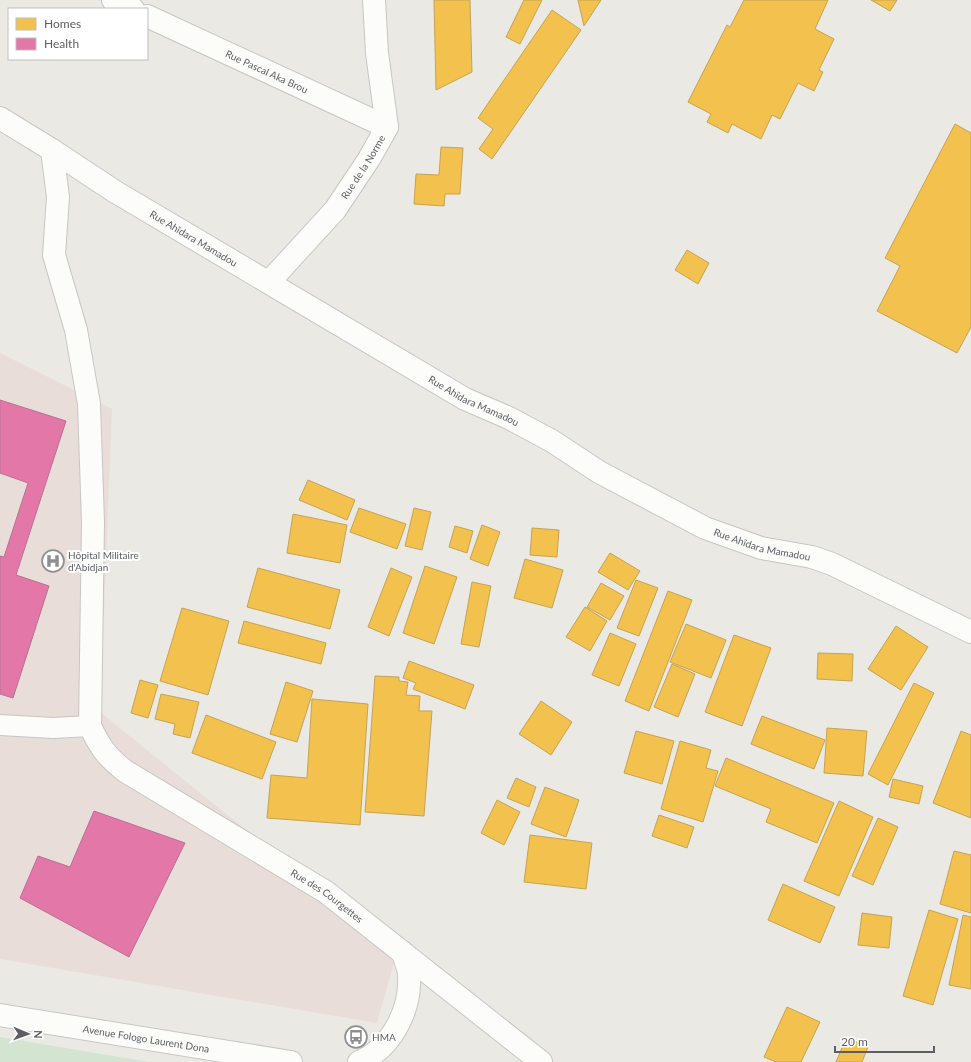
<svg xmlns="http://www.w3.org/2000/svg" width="971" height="1062" font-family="Lato,sans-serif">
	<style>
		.medical { fill: #e9ddd9 }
		.green { fill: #d3e5d1 }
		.homes { fill: #f2c14e; stroke: #c5a354 }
		.health { fill: #e377a8; stroke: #ba7093 }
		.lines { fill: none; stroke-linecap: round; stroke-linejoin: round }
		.service-casing { stroke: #c6c6c5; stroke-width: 22 }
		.minor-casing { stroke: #c6c6c5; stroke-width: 24 }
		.secondary-casing { stroke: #c7c7c6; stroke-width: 24 }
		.service { stroke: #fcfcfb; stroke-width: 20 }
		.minor { stroke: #fcfcfb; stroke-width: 22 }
		.secondary { stroke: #fcfcfb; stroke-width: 22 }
		.labels { text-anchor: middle; stroke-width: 4; stroke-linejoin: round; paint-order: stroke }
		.street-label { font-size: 10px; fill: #5b5e62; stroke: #fff }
		.poi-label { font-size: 10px; fill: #5b5e62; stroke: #fff; text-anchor: start }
	</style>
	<rect width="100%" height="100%" fill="#eae9e4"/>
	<polygon class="medical" points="0,353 112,409 100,712 397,952 377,1023 0,959"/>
	<polygon class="green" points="0,1037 149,1062 0,1062"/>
	<g class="homes">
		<polygon points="434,0 470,0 472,72 436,90"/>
		<polygon points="524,0 542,0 520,44 506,37"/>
		<polygon points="578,0 601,0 584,26"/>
		<polygon points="744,0 828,0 815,29 834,39 819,70 823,72 814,91 798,83 780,119 772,115 761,139 732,124 728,133 707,122 711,114 688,102 727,25 730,27"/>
		<polygon points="871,0 897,0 890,11"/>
		<polygon points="552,10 581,30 492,159 479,149 493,129 478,118"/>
		<polygon points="955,124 971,133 971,327 957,353 877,311 900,266 885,258"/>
		<polygon points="441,147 463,148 460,194 445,194 444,206 414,204 416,174 439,175"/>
		<polygon points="687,250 709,263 698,284 675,270"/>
		<polygon points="308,480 355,500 347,520 299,500"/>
		<polygon points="359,508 406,524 397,549 350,532"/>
		<polygon points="414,508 431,512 422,550 405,546"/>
		<polygon points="293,514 347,525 340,563 287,553"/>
		<polygon points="482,525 500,532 488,566 470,559"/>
		<polygon points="455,526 473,531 467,553 449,547"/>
		<polygon points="532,528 559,530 557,557 530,555"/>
		<polygon points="610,553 640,571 628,590 598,572"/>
		<polygon points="525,559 563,570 552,608 514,598"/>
		<polygon points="425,566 457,577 434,644 403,633"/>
		<polygon points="258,568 340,590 330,629 247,607"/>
		<polygon points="391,568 412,577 389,636 368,627"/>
		<polygon points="636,580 658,588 639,636 617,628"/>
		<polygon points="472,582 491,586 479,647 461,644"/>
		<polygon points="601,583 624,596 610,620 587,607"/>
		<polygon points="668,591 692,600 649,711 625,701"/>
		<polygon points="585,607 607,621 590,651 566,637"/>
		<polygon points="182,608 229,621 208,695 160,681"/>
		<polygon points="244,621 326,643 321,664 238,643"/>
		<polygon points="686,624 726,640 711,678 670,662"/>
		<polygon points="896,626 928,647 901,690 868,669"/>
		<polygon points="610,633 636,644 619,686 592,675"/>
		<polygon points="734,635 771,648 742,726 705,712"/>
		<polygon points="818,653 853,654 852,681 817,679"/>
		<polygon points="409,661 474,685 465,709 413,689 416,683 403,678"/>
		<polygon points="672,664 695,674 678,717 654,707"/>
		<polygon points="375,676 399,677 399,681 408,682 406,695 420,696 419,711 432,711 424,816 365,812"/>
		<polygon points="140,680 158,685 148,718 131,713"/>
		<polygon points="286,682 313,691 297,742 270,734"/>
		<polygon points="914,683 934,693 888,785 868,774"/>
		<polygon points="161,694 199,702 190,738 173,734 175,724 155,719"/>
		<polygon points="312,699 368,704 360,825 267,818 271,775 307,778"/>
		<polygon points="541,701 572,722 551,755 519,734"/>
		<polygon points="206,715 276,742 262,779 192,753"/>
		<polygon points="762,716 825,740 814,769 751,744"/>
		<polygon points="827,728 867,731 863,776 824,773"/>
		<polygon points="636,731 674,741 662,784 624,773"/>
		<polygon points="961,731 971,735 971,818 933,803"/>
		<polygon points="680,741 711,750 706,768 718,771 703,822 661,809"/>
		<polygon points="726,758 834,803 817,843 766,822 771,809 715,786"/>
		<polygon points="516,778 536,787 529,807 507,798"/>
		<polygon points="893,779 923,786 919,804 889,797"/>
		<polygon points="545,787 579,800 566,837 531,824"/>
		<polygon points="497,800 520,812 504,845 481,833"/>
		<polygon points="839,801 873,817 839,896 804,881"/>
		<polygon points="659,815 694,827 687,848 652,836"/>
		<polygon points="878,818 898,827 873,885 852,876"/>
		<polygon points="530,835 592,843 586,889 524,882"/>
		<polygon points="954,851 971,855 971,913 940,904"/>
		<polygon points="783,884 835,907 820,943 768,920"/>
		<polygon points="929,910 958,919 933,1005 903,996"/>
		<polygon points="862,913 892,917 889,948 858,945"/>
		<polygon points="963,915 971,917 971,989 949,985"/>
		<polygon points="787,1007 820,1022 801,1062 776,1062 764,1057"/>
		<polygon points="846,1038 868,1047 862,1062 836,1062"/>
	</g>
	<g class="health">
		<polygon points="0,400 66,421 16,575 49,586 13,698 0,694 0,556 4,557 28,483 0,473"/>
		<polygon points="94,811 185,843 129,957 20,898 38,856 70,867"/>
	</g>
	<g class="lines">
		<g class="service-casing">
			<polyline id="service" points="0,725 53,728 90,726"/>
		</g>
		<g class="minor-casing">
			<g id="minor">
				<polyline points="113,0 133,9"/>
				<path id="s1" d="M147 16 387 127"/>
				<path id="s2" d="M0 118 52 150 114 191 465 399 509 418 552 441 599 472 705 528 761 548 812 557 832 564 971 632"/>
				<path id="s3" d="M52 150 58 197 54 255 76 330 89 404 93 522 90 726C100 747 106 756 125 771L326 892 541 1062"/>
				<path id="s4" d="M269 282 335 210 369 159 387 127 377 53 374 0"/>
			</g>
		</g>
		<g class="secondary-casing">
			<g id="secondary">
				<path id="s5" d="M0 1015 291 1062"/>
				<path d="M359 1062C391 1049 411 1010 409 976 409 968 405 959 402 952"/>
			</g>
		</g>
		<use href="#service" class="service"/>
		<use href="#minor" class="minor"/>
		<use href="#secondary" class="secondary"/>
	</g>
	<defs>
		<g id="hospital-ring" transform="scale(1.15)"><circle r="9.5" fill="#fff" stroke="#8d8f90" stroke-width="1.5"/><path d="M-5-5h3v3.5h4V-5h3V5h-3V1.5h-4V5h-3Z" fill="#8d8f90"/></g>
		<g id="bus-ring" transform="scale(1.15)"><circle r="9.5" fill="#fff" stroke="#8d8f90" stroke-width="1.5"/><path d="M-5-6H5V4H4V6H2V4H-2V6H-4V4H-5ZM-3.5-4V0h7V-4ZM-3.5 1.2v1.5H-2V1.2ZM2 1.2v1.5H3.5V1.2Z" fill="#8d8f90"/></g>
	</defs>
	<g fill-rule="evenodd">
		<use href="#hospital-ring" x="53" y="561"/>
		<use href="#bus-ring" x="356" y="1037"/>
	</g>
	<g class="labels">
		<g class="street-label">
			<text dy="4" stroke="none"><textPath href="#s1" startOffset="132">Rue Pascal Aka Brou</textPath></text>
			<text dy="4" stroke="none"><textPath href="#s4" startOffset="149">Rue de la Norme</textPath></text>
			<text dy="4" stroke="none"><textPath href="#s2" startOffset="228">Rue Ahïdara Mamadou</textPath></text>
			<text dy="4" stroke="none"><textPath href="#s2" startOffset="552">Rue Ahïdara Mamadou</textPath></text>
			<text dy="4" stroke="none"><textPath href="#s2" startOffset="876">Rue Ahïdara Mamadou</textPath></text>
			<text dy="4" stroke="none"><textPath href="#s3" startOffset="876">Rue des Courgettes</textPath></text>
			<text dy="4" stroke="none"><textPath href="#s5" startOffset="148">Avenue Fologo Laurent Dona</textPath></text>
		</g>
		<g class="poi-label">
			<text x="68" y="559">Hôpital Militaire<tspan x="68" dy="12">d'Abidjan</tspan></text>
			<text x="372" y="1041">HMA</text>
		</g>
	</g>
	<rect x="8" y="8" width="140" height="52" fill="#ffffff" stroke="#bdbfc0"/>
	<rect x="16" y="18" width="20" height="12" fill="#f2c14e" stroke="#bdbfc0"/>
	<text x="44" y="28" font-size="12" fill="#5b5e62">Homes</text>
	<rect x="16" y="38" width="20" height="12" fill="#e377a8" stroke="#bdbfc0"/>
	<text x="44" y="48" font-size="12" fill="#5b5e62">Health</text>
	<g transform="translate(28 1034) rotate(92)" stroke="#ffffff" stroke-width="3" paint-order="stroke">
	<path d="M0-3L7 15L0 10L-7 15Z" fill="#5b5e62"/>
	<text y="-6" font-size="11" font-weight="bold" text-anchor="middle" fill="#5b5e62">N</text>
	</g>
	<path d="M835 1046v6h99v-6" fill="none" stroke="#5b5e62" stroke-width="2"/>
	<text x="841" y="1046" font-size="12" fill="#5b5e62" stroke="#ffffff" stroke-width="3" paint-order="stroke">20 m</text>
</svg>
